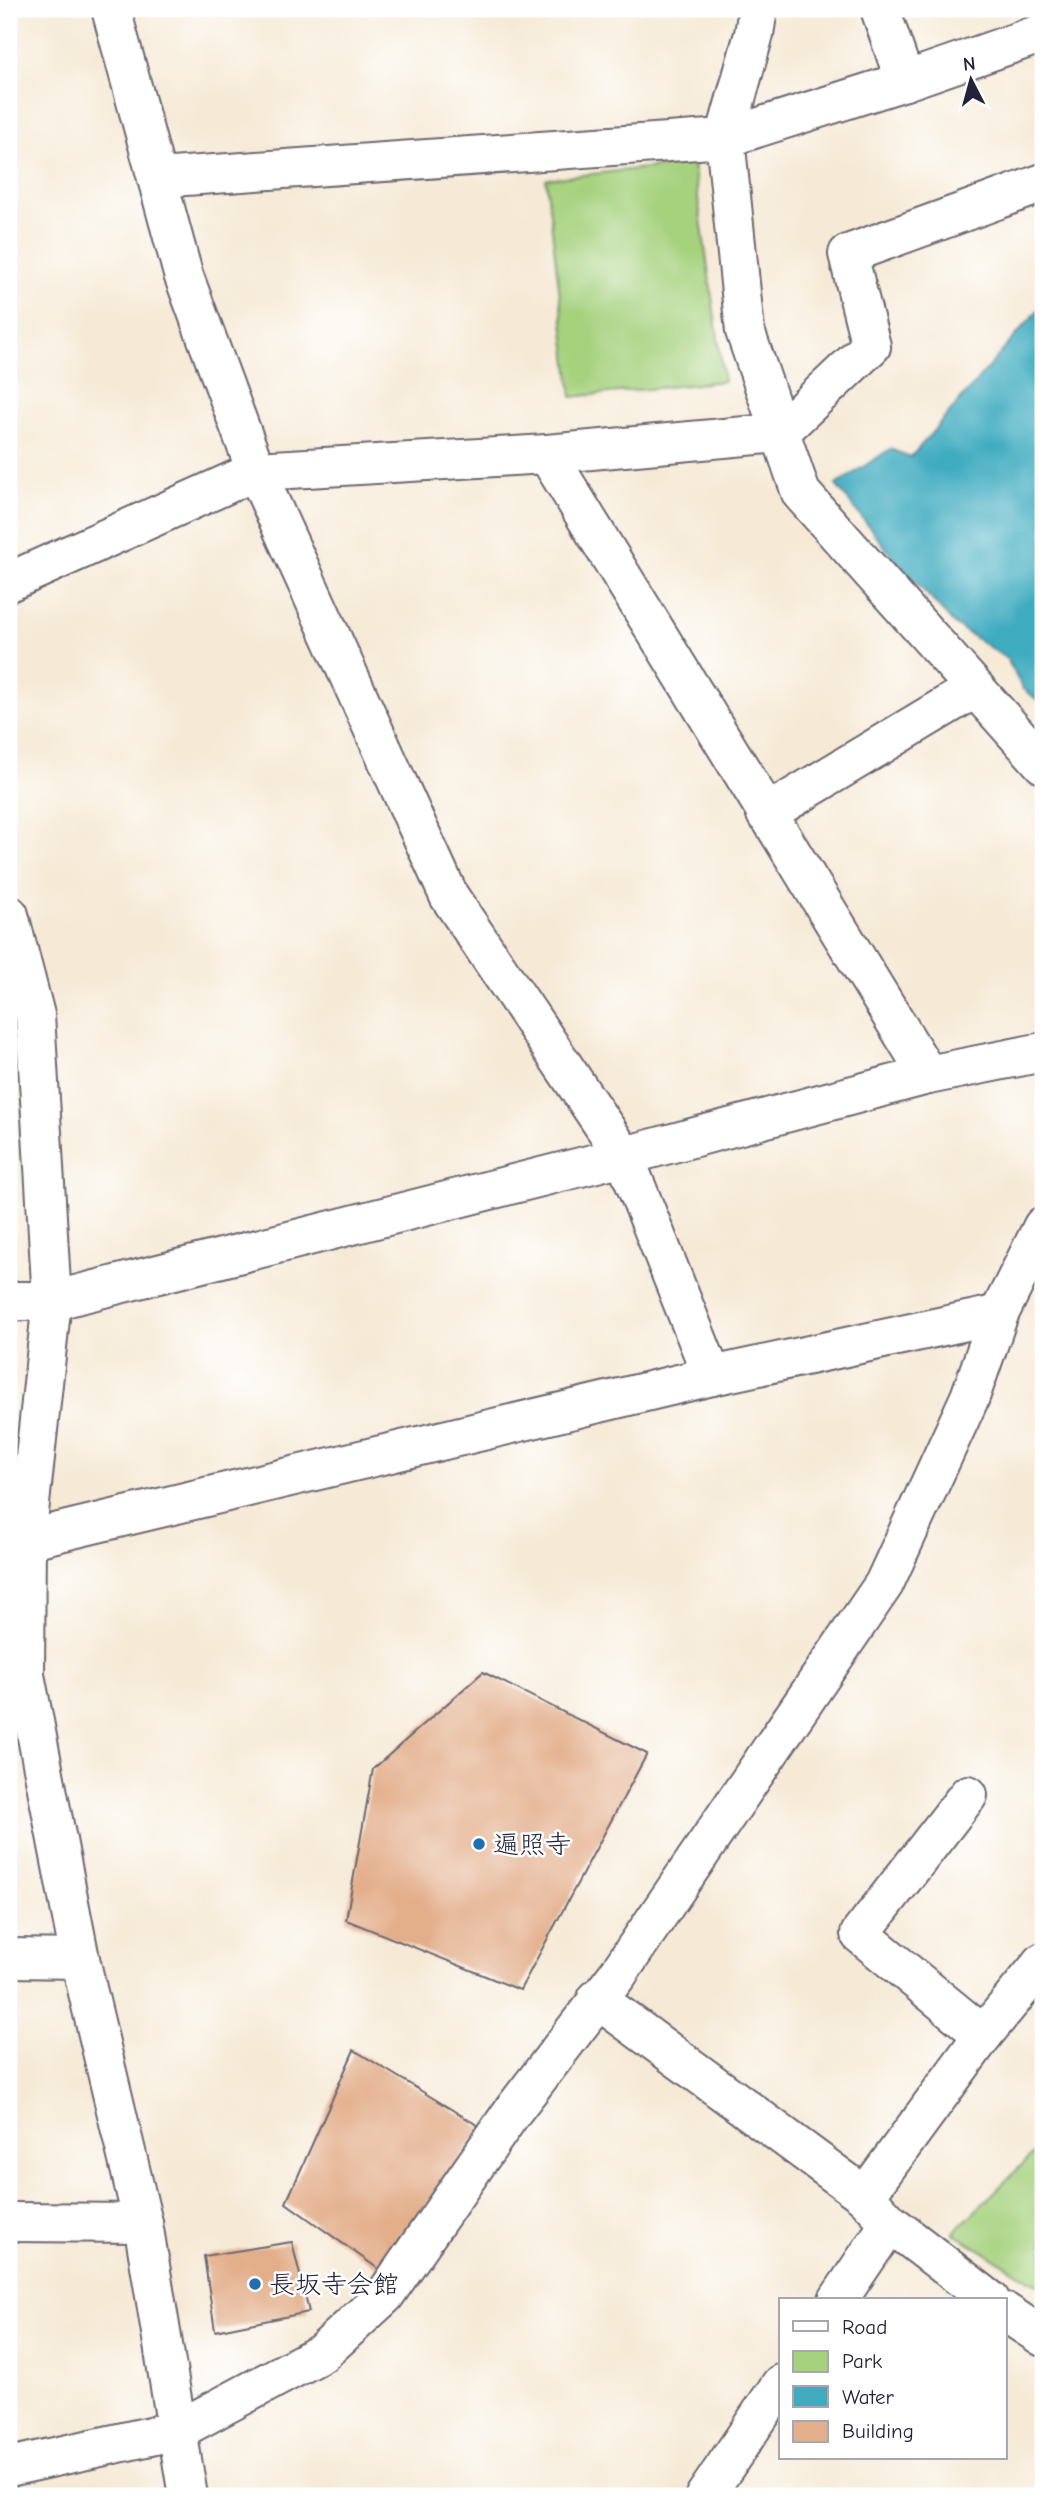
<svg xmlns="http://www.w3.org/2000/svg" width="1052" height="2505" font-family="'Comic Neue','Klee One',sans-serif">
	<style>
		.green { fill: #a6d27e; stroke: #647a5c; stroke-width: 2 }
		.water { fill: #41acc0; stroke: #32677e; stroke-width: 2 }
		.building { fill: #e3ae8a }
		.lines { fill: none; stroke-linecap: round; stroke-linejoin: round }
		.minor-casing { stroke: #6c6871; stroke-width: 42 }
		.minor { stroke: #fff; stroke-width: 38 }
		.poi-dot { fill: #1f6fb2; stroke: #fff; stroke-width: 2.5 }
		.labels { text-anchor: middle; stroke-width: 5; stroke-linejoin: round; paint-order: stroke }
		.poi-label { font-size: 26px; fill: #22223b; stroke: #fff; text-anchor: start }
	</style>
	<rect width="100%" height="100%" fill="#fff"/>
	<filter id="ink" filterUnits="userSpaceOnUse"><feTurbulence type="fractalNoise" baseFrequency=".0143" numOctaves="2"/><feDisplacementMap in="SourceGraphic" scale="14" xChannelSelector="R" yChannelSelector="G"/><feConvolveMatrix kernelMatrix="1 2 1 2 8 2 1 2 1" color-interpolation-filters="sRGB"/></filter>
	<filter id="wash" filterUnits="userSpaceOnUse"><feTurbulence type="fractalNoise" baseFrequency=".00686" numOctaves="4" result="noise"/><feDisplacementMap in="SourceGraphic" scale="28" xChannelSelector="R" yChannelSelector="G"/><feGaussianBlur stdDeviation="1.57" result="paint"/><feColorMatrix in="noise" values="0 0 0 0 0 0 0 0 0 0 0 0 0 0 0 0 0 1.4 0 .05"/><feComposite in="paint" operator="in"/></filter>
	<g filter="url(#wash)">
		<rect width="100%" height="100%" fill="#f6ead6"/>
		<g class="green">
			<polygon points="693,163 724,381 572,397 546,179"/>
			<polygon points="1043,2144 1043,2288 953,2233"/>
		</g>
		<polygon class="water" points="1043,304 1043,704 1023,689 1007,659 954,624 893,557 836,485 890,449 911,457"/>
		<g id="blocks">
			<g class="building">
				<polygon points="483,1672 647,1754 520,1990 346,1920 373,1769"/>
				<polygon points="354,2050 482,2128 380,2270 286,2203"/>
				<polygon points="292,2242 309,2312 215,2331 204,2256"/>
			</g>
		</g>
	</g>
	<g filter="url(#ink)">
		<use href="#blocks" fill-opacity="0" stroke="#6c6871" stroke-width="2"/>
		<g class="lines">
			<g class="minor-casing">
				<g id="minor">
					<polyline points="111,9 183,274 256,471 449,896 624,1156 712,1376"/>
					<polyline points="758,9 754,34 725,138 745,331 801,493 1043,764"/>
					<polyline points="880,9 905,81"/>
					<polyline points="157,178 725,138 905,81 1043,33"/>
					<polyline points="547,454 928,1075"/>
					<polyline points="9,582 256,471 547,454 779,433 871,346 848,254 1043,183"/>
					<polyline points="766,814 974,689"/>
					<polyline points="9,915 35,1015 52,1301 26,1540 25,1675 80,1959 143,2223 188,2496"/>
					<polyline points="9,1301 52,1301 624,1156 928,1075 1043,1052"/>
					<polyline points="9,1538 26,1540 712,1376 999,1314"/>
					<polyline points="9,1958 80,1959"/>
					<polyline points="597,1999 865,2196 890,2223 990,2300"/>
					<polyline points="983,2035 1043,1962"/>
					<polyline points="865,2196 983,2035 860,1934 968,1795"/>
					<polyline points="9,2222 143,2223"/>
					<polyline points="838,2300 890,2223"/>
					<polyline points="1005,2312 1043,2337"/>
					<polyline points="9,2467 178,2430 322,2353 385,2295 512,2112 618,1974 884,1584 970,1397 999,1314 1043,1226"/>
					<polyline points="705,2496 781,2384"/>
				</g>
			</g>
			<use href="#minor" class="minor"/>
		</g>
	</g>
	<g class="poi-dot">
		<circle cx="479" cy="1844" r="7"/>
		<circle cx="255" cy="2284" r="7"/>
	</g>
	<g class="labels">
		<g class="poi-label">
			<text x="493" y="1853">遍照寺</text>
			<text x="269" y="2293">長坂寺会館</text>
		</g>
	</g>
	<rect width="1052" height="2505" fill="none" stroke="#fff" stroke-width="35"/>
	<rect x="779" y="2298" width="228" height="161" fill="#ffffff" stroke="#a7a7b1" stroke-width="2"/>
	<rect x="793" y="2321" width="35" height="10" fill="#ffffff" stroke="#a7a7b1" stroke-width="2"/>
	<text x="842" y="2334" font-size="21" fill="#22223b">Road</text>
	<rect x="793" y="2351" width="35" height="21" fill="#a6d27e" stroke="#a7a7b1" stroke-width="2"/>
	<text x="842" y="2368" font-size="21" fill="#22223b">Park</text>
	<rect x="793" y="2386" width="35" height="21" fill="#41acc0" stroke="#a7a7b1" stroke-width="2"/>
	<text x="842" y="2404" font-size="21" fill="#22223b">Water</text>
	<rect x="793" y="2421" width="35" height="21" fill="#e3ae8a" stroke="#a7a7b1" stroke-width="2"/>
	<text x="842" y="2438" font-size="21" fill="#22223b">Building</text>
	<g transform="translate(971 80) rotate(354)" stroke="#ffffff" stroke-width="5" paint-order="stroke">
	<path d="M0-5L12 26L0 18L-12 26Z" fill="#22223b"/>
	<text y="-10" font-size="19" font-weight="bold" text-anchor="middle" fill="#22223b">N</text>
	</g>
</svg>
